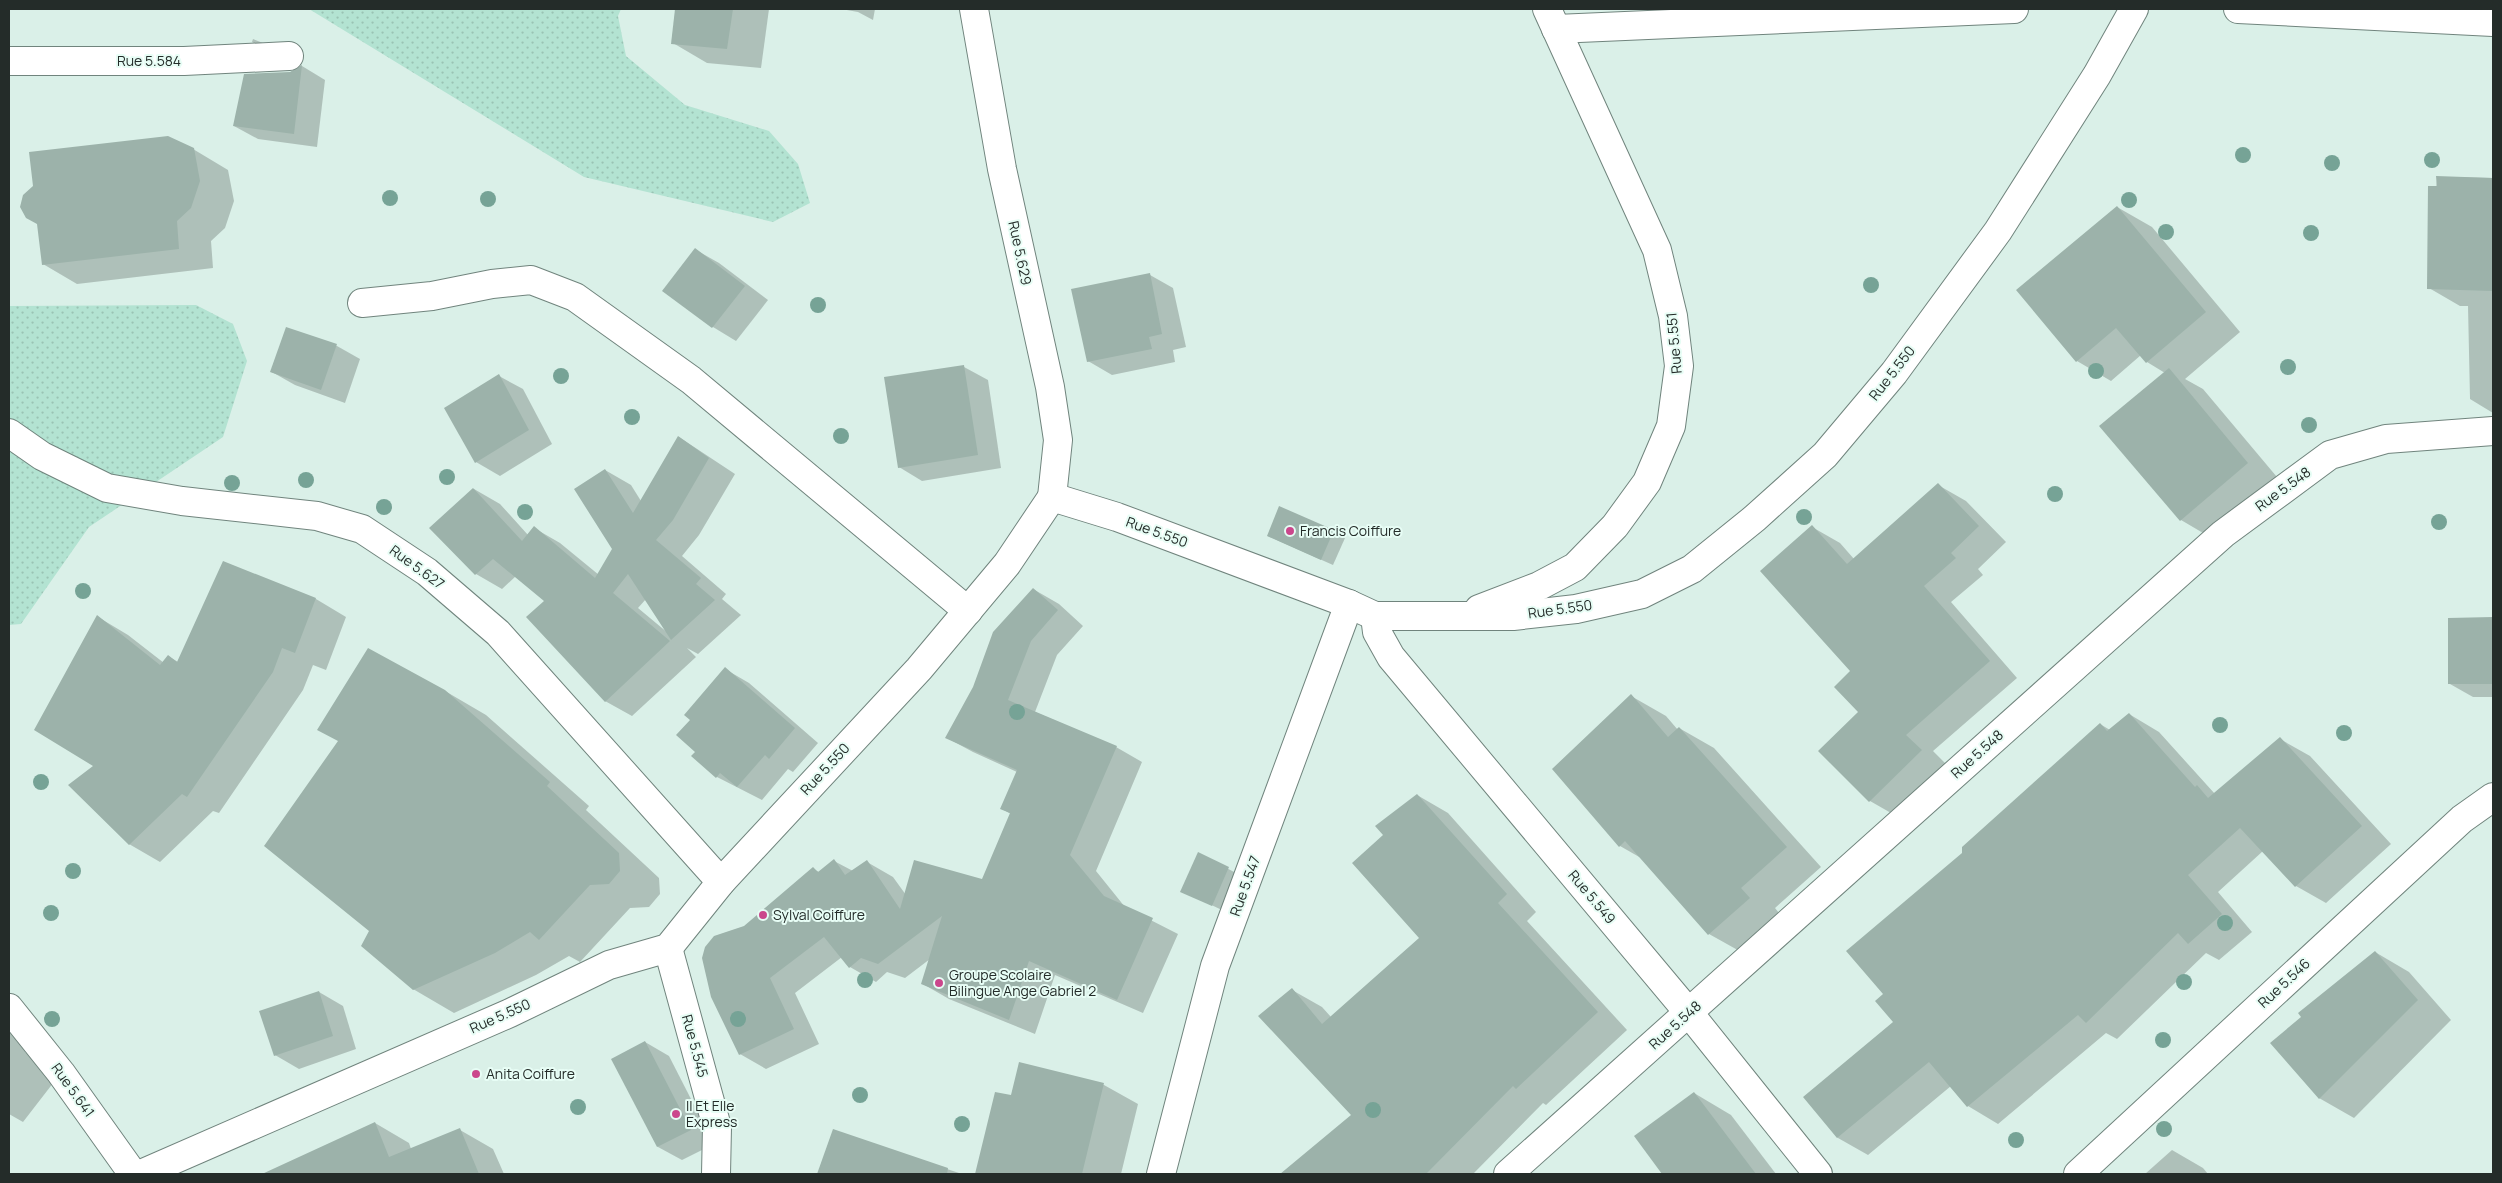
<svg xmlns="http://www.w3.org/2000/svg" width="2502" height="1183" font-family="Manrope,sans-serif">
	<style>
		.grass { fill: url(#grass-dots) }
		.shadow { fill: #0003; fill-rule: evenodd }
		.building { fill: #9cb2aa }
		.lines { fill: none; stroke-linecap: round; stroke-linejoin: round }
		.street-casing { stroke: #70847d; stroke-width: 30 }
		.street { stroke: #fff; stroke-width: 28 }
		.tree { fill: #76a396 }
		.poi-dot { fill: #cb478c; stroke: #e7fdf5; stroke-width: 2 }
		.labels { text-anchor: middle; stroke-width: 4; stroke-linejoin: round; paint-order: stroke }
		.street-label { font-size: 14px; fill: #242c29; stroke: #e7fdf5 }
		.poi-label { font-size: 14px; fill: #242c29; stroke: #e7fdf5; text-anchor: start }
	</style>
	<defs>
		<pattern id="grass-dots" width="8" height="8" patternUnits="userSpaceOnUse" patternTransform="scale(1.25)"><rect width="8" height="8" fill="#b3e3d2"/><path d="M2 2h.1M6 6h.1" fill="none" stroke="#9ac3b4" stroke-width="1.8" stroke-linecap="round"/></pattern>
	</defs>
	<rect width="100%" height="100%" fill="#daf0e8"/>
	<g class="grass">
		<polygon points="309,9 621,9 618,16 626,56 685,105 769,131 798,164 810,203 773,222 584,177"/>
		<polygon points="196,305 233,324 247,361 223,437 89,527 21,624 9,625 9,306"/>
	</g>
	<g class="shadow">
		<polygon points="677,9 769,9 761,68 707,63 673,43"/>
		<polygon points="841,9 875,9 873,20 858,12"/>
		<polygon points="253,39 263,43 271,48 264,48 252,42"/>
		<polygon points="302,66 325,80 317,147 258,139 234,126"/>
		<polygon points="193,149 228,170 234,201 225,228 211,241 213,268 77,284 43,264"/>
		<polygon points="2437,177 2493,178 2493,413 2470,399 2468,306 2460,306 2429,288"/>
		<polygon points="2117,207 2152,227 2240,332 2185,379 2203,389 2282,483 2215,540 2181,520 2165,373 2147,362 2141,355 2111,381 2077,361"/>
		<polygon points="696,250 719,263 768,300 736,341 713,327 664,291"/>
		<polygon points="1150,275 1173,288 1186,347 1173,350 1175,362 1112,375 1088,361"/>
		<polygon points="286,329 337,346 360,359 345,403 295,385 272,372"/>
		<polygon points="964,367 988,380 1001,468 922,481 899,467"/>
		<polygon points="499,376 523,389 552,444 500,476 476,462"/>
		<path d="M679 437 735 474 699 535 682 556 726 594 722 599 741 615 698 654 687 648 696 657 632 716 605 701 546 601 516 576 502 589 476 574 431 528 474 489 500 504 528 535 534 528 560 543 599 575 614 549 605 470 631 485 641 501ZM646 599 668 633 638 608Z"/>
		<polygon points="1938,485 1966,501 2006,542 1978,569 1983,575 1951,602 2017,678 1933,751 1949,767 1898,817 1870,801 1820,751 1860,712 1851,671 1812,527 1840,543 1854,559"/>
		<polygon points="1333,531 1345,538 1333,565 1268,536"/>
		<polygon points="223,563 316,599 346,617 326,670 313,665 303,690 219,813 213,811 160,862 129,844 95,766 98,617 128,635 164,663 168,656 178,662"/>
		<polygon points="1033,589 1059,604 1083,626 1057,655 1035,712 1116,747 1142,762 1096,871 1125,907 1178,934 1143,1013 1055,975 1035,1034 949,999 923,984 930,959 905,978 887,972 876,982 850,967 842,957 795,993 819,1044 766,1069 740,1054 745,927 813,869 819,872 834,861 853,871 867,862 893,877 906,895 983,880 1011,814 1002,809 1017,772 973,752 947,738"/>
		<polygon points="2493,618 2493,697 2473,697 2450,684 2449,619"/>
		<polygon points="725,669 749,683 818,743 793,772 788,769 762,800 717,777 697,752 692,720"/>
		<polygon points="445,691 486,715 589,806 586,810 659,878 660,894 649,907 630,908 580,962 569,956 536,975 454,1013 413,989 371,931"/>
		<polygon points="1631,696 1666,716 1678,730 1679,728 1714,748 1821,867 1775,908 1783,918 1743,953 1709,934 1641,858 1620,846"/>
		<polygon points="2129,714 2159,732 2215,794 2280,739 2310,756 2391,844 2326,903 2296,886 2263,851 2218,892 2252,932 2219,960 2206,953 2117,1039 2106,1033 1998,1124 1968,1106 1951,1086 1868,1155 1838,1138 1805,1097 1895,1022 1884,994 1964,853 2100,724 2110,730"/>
		<polygon points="1417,795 1448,813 1536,912 1527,921 1627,1030 1546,1105 1543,1103 1473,1174 1282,1174 1353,1115 1292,990 1322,1007 1331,1017 1420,938 1385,835"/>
		<polygon points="1199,854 1240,875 1224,911 1182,891"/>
		<polygon points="2375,952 2409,972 2451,1020 2354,1118 2319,1098 2302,1017"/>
		<polygon points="319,992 343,1006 356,1049 299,1069 275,1055"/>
		<polygon points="9,1032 29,1047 25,1052 57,1078 23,1122 9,1114"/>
		<polygon points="645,1042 669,1056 714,1144 682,1160 658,1147 613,1060"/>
		<polygon points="1020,1064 1104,1085 1138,1104 1121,1174 976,1174 996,1093 1011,1097"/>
		<polygon points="1694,1093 1731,1115 1776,1174 1664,1174 1636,1136"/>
		<polygon points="375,1123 409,1143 411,1149 460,1130 493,1149 504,1174 297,1174 291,1162"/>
		<polygon points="833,1131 962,1174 818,1174"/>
		<polygon points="2172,1150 2203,1168 2208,1174 2145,1174"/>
	</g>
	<g class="building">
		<polygon points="675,9 733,9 727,49 671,44"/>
		<polygon points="302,65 294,134 233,126 244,74 290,72"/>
		<polygon points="168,136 194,148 200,181 191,208 177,221 179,249 42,265 37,224 26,218 20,207 23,195 33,186 29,152"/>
		<polygon points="2436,176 2493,178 2493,291 2427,289 2428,186 2437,186"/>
		<polygon points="2117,206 2206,312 2146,363 2116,328 2076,362 2016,290"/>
		<polygon points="695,248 745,286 712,328 662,291"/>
		<polygon points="1150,273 1162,334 1149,337 1152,349 1087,362 1071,289"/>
		<polygon points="286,327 337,344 321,390 270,372"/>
		<polygon points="964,365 978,455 898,468 884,377"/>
		<polygon points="2169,368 2248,463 2180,521 2099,426"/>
		<polygon points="499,374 529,430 475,463 444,408"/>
		<polygon points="678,436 709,458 673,520 656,540 701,578 696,584 715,600 671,640 628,574 613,593 670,641 605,702 526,617 544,601 493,559 475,575 429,528 473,488 522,541 534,526 595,578 612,549 574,489 605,469 633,513"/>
		<polygon points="1938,483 1979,526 1951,553 1956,558 1924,586 1990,661 1906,735 1922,750 1869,802 1818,751 1858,712 1834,687 1850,671 1760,571 1812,525 1847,564"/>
		<polygon points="1279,506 1334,530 1321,560 1267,536"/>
		<polygon points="223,561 316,598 295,653 282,648 273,672 187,797 182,794 129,845 68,785 93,766 34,730 97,615 160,665 168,655 177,662"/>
		<polygon points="1033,588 1058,610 1031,641 1008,700 1117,746 1070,855 1104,896 1153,918 1117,1000 1029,961 1009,1020 921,984 942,916 878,964 861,958 849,968 824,937 770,978 794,1029 739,1055 711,997 702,958 705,947 714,936 744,926 813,867 818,872 834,859 845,875 867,860 900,909 914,860 982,879 1010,813 1000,809 1017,770 945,738 973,687 993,632"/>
		<polygon points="2493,617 2493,684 2448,684 2448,618"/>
		<polygon points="368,648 445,690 550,782 547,786 619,853 620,871 609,884 590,885 539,940 530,932 495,953 413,990 361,946 369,931 264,846 338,741 317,730"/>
		<polygon points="725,667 795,728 769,759 765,755 737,787 720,773 716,778 691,756 695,752 676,735 690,720 684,715"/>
		<polygon points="1631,694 1668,737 1679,727 1787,847 1741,888 1750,898 1708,935 1625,841 1619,847 1552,769"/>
		<polygon points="2129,713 2195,787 2197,785 2208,798 2280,737 2362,826 2295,887 2240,828 2188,875 2222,914 2188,944 2178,933 2086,1023 2078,1015 1967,1107 1929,1062 1837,1138 1803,1097 1893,1022 1875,1001 1883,994 1846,951 1962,853 1962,847 2100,723 2107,731"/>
		<polygon points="1417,794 1507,894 1498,903 1598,1012 1516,1089 1513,1086 1426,1174 1280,1174 1351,1115 1258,1016 1292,988 1322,1024 1419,938 1352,863 1383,835 1375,826"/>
		<polygon points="1198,852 1229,867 1212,906 1180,892"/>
		<polygon points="2375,951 2418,1000 2319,1099 2270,1043 2301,1017 2298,1013"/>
		<polygon points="319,991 333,1036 274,1056 259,1011"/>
		<polygon points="645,1041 691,1130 657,1147 611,1059"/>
		<polygon points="1019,1062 1104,1083 1082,1174 975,1174 995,1092 1011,1095"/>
		<polygon points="1694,1092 1756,1174 1662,1174 1634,1136"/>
		<polygon points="375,1122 389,1157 460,1128 479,1174 262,1174"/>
		<polygon points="833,1129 948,1168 947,1174 817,1174"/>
	</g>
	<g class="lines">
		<g class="street-casing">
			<g id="street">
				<polyline points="974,9 1002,169 1050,387 1058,440 1052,497"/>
				<polyline points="2238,9 2493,22"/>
				<polyline points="1556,29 2014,9"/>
				<polyline points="9,61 184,61 289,56"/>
				<polyline points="362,303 432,296 492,284 531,280 575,297 691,380 968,611"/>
				<polyline points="9,433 42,456 107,488 182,501 317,516 362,529 427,572 498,633 721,882"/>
				<polyline points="1479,609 1539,586 1575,567 1615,526 1647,482 1671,426 1679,366 1673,316 1657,250 1547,9"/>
				<polyline points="1375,616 1377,632 1391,657 1689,1013 1818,1174"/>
				<polyline points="668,948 717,1127 716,1174"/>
				<polyline points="9,1008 61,1073 133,1174"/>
				<polyline points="141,1174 510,1013 609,965 668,948 721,882 919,669 1007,564 1052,497 1117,517 1349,604 1375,616 1513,616 1576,609 1642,594 1692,569 1755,518 1825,455 1894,373 1998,231 2097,75 2134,9"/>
				<polyline points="1161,1174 1215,966 1349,604"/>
				<polyline points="1508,1174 2223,534 2330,455 2386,439 2493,431"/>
				<polyline points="2078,1174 2462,819 2493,797"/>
			</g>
		</g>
		<use href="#street" class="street"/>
	</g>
	<g class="tree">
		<circle cx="2243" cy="155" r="8"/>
		<circle cx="2432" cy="160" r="8"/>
		<circle cx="2332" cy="163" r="8"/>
		<circle cx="390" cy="198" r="8"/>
		<circle cx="488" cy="199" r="8"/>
		<circle cx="2129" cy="200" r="8"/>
		<circle cx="2166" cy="232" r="8"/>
		<circle cx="2311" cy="233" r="8"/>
		<circle cx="1871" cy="285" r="8"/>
		<circle cx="818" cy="305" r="8"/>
		<circle cx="2288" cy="367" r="8"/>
		<circle cx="2096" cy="371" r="8"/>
		<circle cx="561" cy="376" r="8"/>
		<circle cx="632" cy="417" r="8"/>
		<circle cx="2309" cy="425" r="8"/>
		<circle cx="841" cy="436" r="8"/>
		<circle cx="447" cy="477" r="8"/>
		<circle cx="306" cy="480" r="8"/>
		<circle cx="232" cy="483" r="8"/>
		<circle cx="2055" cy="494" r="8"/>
		<circle cx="384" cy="507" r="8"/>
		<circle cx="525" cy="512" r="8"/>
		<circle cx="1804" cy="517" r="8"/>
		<circle cx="2439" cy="522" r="8"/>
		<circle cx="83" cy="591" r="8"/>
		<circle cx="1017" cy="712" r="8"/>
		<circle cx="2220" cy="725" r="8"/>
		<circle cx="2344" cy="733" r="8"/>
		<circle cx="41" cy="782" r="8"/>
		<circle cx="73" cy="871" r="8"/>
		<circle cx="51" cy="913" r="8"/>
		<circle cx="2225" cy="923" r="8"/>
		<circle cx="865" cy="980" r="8"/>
		<circle cx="2184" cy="982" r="8"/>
		<circle cx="52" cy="1019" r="8"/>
		<circle cx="738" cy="1019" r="8"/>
		<circle cx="2163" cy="1040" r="8"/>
		<circle cx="860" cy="1095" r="8"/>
		<circle cx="578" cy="1107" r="8"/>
		<circle cx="1373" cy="1110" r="8"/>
		<circle cx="962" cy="1124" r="8"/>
		<circle cx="2164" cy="1129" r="8"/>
		<circle cx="2016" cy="1140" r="8"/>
	</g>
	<g class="poi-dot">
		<circle cx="1290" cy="531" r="5"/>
		<circle cx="763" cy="915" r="5"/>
		<circle cx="939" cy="983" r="5"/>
		<circle cx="476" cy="1074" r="5"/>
		<circle cx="676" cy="1114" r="5"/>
	</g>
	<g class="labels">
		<g class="street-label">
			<text x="149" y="66">Rue 5.584</text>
			<text transform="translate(1020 253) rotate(78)" y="5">Rue 5.629</text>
			<text transform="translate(1674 343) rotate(-95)" y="5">Rue 5.551</text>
			<text transform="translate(1892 373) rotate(-52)" y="5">Rue 5.550</text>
			<text transform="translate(2283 489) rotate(-36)" y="5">Rue 5.548</text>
			<text transform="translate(1157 532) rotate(20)" y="5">Rue 5.550</text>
			<text transform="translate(417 567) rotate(36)" y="5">Rue 5.627</text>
			<text transform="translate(1560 609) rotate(-8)" y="5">Rue 5.550</text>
			<text transform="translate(1977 754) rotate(-42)" y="5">Rue 5.548</text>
			<text transform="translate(825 769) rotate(-47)" y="5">Rue 5.550</text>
			<text transform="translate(1245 886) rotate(-70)" y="5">Rue 5.547</text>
			<text transform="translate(1592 897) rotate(50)" y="5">Rue 5.549</text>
			<text transform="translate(2284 983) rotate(-43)" y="5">Rue 5.546</text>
			<text transform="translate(500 1016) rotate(-24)" y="5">Rue 5.550</text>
			<text transform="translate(1675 1025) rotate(-42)" y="5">Rue 5.548</text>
			<text transform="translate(695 1046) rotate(75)" y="5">Rue 5.545</text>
			<text transform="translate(73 1090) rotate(54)" y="5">Rue 5.641</text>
		</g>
		<g class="poi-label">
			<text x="1300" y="536">Francis Coiffure</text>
			<text x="773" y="920">Sylval Coiffure</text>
			<text x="949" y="980">Groupe Scolaire<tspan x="949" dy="16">Bilingue Ange Gabriel 2</tspan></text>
			<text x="486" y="1079">Anita Coiffure</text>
			<text x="686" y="1111">Il Et Elle<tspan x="686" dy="16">Express</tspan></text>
		</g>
	</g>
	<rect width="2502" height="1183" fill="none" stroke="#242c29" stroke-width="20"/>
</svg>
